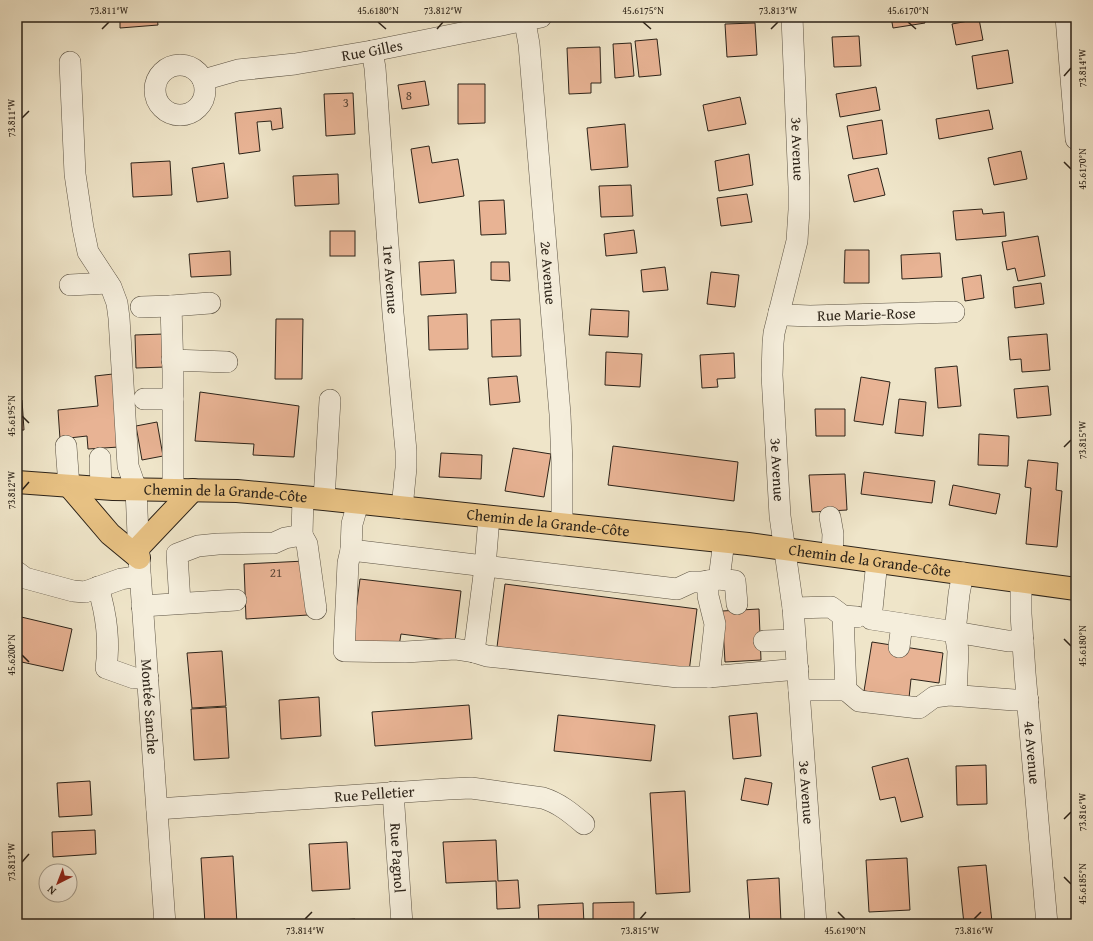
<svg xmlns="http://www.w3.org/2000/svg" width="1093" height="941" font-family="'Gentium Book Plus',serif">
	<style>
		.building { fill: #e8b394; stroke: #2c2319 }
		.lines { fill: none; stroke-linecap: round; stroke-linejoin: round }
		.minor-casing { stroke: #5d5445; stroke-width: 22 }
		.major-casing { stroke: #2c2319; stroke-width: 24 }
		.minor { stroke: #f5eedc; stroke-width: 21 }
		.major { stroke: #e8c284; stroke-width: 22 }
		.ticks { fill: none; stroke: #2c2319; stroke-width: 1.5 }
		.labels { text-anchor: middle; stroke-width: 3; stroke-linejoin: round; paint-order: stroke }
		.number-label { font-size: 13px; fill: #5b4738 }
		.street-label { font-size: 15px; fill: #2c2319; stroke: #f5eedc }
		.neatline { fill: none; stroke: #2c2319; stroke-width: 1.5 }
		.ticks-label { font-size: 10px; text-anchor: middle; fill: #2c2319 }
	</style>
	<rect width="100%" height="100%" fill="#efe5c9"/>
	<filter id="stains"><feTurbulence type="fractalNoise" baseFrequency=".005" numOctaves="4"/><feColorMatrix values="0 0 0 0 .2 0 0 0 0 .09 0 0 0 0 .02 0 0 0 .5 -.17"/></filter>
	<radialGradient id="worn" r=".72"><stop offset=".6" stop-color="#630" stop-opacity="0"/><stop offset="1" stop-color="#630" stop-opacity=".3"/></radialGradient>
	<g class="building">
		<polygon points="120,17 157,17 158,25 120,28"/>
		<polygon points="891,17 924,17 925,23 893,28"/>
		<polygon points="979,19 983,40 956,45 952,24"/>
		<polygon points="755,23 757,55 727,57 725,24"/>
		<polygon points="859,36 861,66 834,67 832,37"/>
		<polygon points="657,39 661,75 639,77 635,41"/>
		<polygon points="631,43 634,76 615,78 613,44"/>
		<polygon points="600,47 601,83 591,83 591,93 569,94 567,48"/>
		<polygon points="1008,50 1013,83 977,89 972,56"/>
		<polygon points="425,81 429,105 402,109 398,85"/>
		<polygon points="458,84 485,84 485,123 458,124"/>
		<polygon points="876,87 880,110 840,117 836,94"/>
		<polygon points="353,93 355,134 326,136 324,94"/>
		<polygon points="740,97 746,124 708,131 703,105"/>
		<polygon points="281,108 283,128 272,130 271,121 257,122 260,151 239,154 235,113"/>
		<polygon points="989,110 993,129 939,139 936,119"/>
		<polygon points="882,120 887,154 853,159 847,126"/>
		<polygon points="625,124 628,167 591,170 587,128"/>
		<polygon points="429,146 432,163 458,159 464,196 419,203 411,149"/>
		<polygon points="1021,151 1027,179 994,185 988,158"/>
		<polygon points="749,154 753,185 719,191 715,161"/>
		<polygon points="170,161 172,195 133,197 131,163"/>
		<polygon points="224,163 228,198 197,202 192,168"/>
		<polygon points="878,168 885,195 854,202 848,175"/>
		<polygon points="338,174 339,204 295,206 293,176"/>
		<polygon points="631,185 633,216 601,217 599,186"/>
		<polygon points="747,194 752,222 721,226 717,198"/>
		<polygon points="504,200 506,234 481,235 479,201"/>
		<polygon points="982,209 983,214 1004,212 1006,236 956,240 953,211"/>
		<polygon points="634,230 637,253 606,256 604,234"/>
		<rect x="330" y="231" width="25" height="25"/>
		<polygon points="1038,236 1045,276 1018,281 1015,268 1007,270 1002,242"/>
		<polygon points="845,250 869,250 869,283 844,283"/>
		<polygon points="230,251 231,275 191,277 189,254"/>
		<polygon points="940,253 942,277 902,279 901,255"/>
		<polygon points="454,260 456,293 421,295 419,262"/>
		<polygon points="491,262 509,262 510,281 491,280"/>
		<polygon points="665,267 668,290 643,292 641,270"/>
		<polygon points="711,272 739,275 735,307 707,304"/>
		<polygon points="981,275 984,298 965,301 962,278"/>
		<polygon points="1041,283 1044,304 1015,308 1013,287"/>
		<polygon points="591,309 629,311 628,337 589,335"/>
		<polygon points="467,314 468,349 429,350 428,316"/>
		<polygon points="276,319 303,319 302,379 275,379"/>
		<polygon points="520,319 521,356 492,357 491,320"/>
		<polygon points="164,334 165,367 136,368 135,335"/>
		<polygon points="1047,334 1050,370 1022,372 1021,359 1010,360 1008,337"/>
		<polygon points="606,352 642,354 640,387 605,385"/>
		<polygon points="734,353 735,378 717,379 718,387 702,388 700,355"/>
		<polygon points="957,366 961,406 938,408 935,368"/>
		<polygon points="113,374 119,447 88,449 87,436 60,439 58,410 98,406 95,376"/>
		<polygon points="517,376 520,402 490,405 488,378"/>
		<polygon points="861,377 890,382 883,425 854,421"/>
		<polygon points="1048,386 1051,415 1017,418 1014,389"/>
		<polygon points="200,392 299,406 294,457 253,455 254,444 195,441"/>
		<polygon points="899,399 926,402 923,436 895,433"/>
		<polygon points="17,400 22,400 24,430 17,430"/>
		<polygon points="815,409 845,409 845,436 816,436"/>
		<polygon points="157,422 163,456 142,460 136,426"/>
		<polygon points="979,434 1009,436 1008,466 978,465"/>
		<polygon points="613,446 738,462 734,501 608,485"/>
		<polygon points="513,448 551,454 544,497 505,491"/>
		<polygon points="441,453 482,455 481,479 439,477"/>
		<polygon points="1028,460 1058,463 1056,490 1062,491 1057,547 1026,544 1031,488 1025,487"/>
		<polygon points="864,472 935,481 932,503 861,494"/>
		<polygon points="845,474 847,510 812,512 809,475"/>
		<polygon points="953,485 1000,494 996,514 949,505"/>
		<polygon points="305,561 308,615 246,619 244,564"/>
		<polygon points="360,579 461,591 455,641 401,634 399,646 352,641"/>
		<polygon points="505,584 697,609 689,672 497,647"/>
		<polygon points="759,609 761,660 725,662 722,611"/>
		<polygon points="17,616 72,629 63,671 17,661"/>
		<polygon points="872,642 943,653 939,683 911,679 909,698 864,691"/>
		<polygon points="222,651 226,706 192,708 187,653"/>
		<polygon points="319,697 321,736 281,739 279,700"/>
		<polygon points="469,705 472,739 375,746 372,712"/>
		<polygon points="226,707 229,758 194,760 191,709"/>
		<polygon points="757,713 761,756 733,759 729,716"/>
		<polygon points="558,715 655,725 651,761 554,751"/>
		<polygon points="1076,716 1076,762 1073,717"/>
		<polygon points="908,758 923,817 901,822 895,797 880,800 872,767"/>
		<polygon points="986,765 987,804 957,805 956,766"/>
		<polygon points="745,778 772,783 768,805 741,800"/>
		<polygon points="90,781 92,815 59,817 57,783"/>
		<polygon points="685,791 690,892 656,894 650,793"/>
		<polygon points="95,830 96,854 53,857 52,832"/>
		<polygon points="496,840 498,881 518,880 520,908 497,909 496,881 446,883 443,842"/>
		<polygon points="347,842 350,889 312,891 309,844"/>
		<polygon points="233,856 237,924 205,924 201,858"/>
		<polygon points="907,858 910,910 869,912 866,860"/>
		<polygon points="986,865 992,922 964,924 958,867"/>
		<polygon points="779,878 781,923 750,924 747,880"/>
		<polygon points="634,902 634,924 593,924 593,903"/>
		<polygon points="583,903 584,924 539,924 538,905"/>
		<polygon points="355,919 355,924 314,924 314,922"/>
	</g>
	<g class="lines">
		<g class="minor-casing">
			<g id="minor">
				<path id="s1" d="M524 17 529 44 560 414 562 463V525"/>
				<path id="s2" d="M792 17 799 187V210L797 241 774 333 773 343 772 375 780 516 793 608 816 924"/>
				<polyline points="1066,17 1076,139"/>
				<path id="s3" d="M372 51 375 68 393 313 406 451V468L402 508"/>
				<path id="s4" d="M70 62 75 174 83 228 88 252 111 287 117 303 119 318 128 466 136 489 139 558 165 924"/>
				<circle cx="180" cy="90" r="25"/>
				<path id="s5" d="M203 80 238 70 295 64 372 51 541 17"/>
				<polyline points="70,285 108,283"/>
				<polyline points="141,307 171,306"/>
				<path id="s6" d="M779 312 786 315 810 316 954 312"/>
				<polyline points="172,360 227,362"/>
				<polyline points="144,399 173,399"/>
				<polyline points="66,446 69,486"/>
				<polyline points="100,458 101,488"/>
				<polyline points="173,489 173,371 171,306 210,303"/>
				<polyline points="324,499 330,400"/>
				<polyline points="358,503 352,524 351,550 677,589 692,582 701,582 719,579"/>
				<polyline points="830,517 833,534 832,555"/>
				<polyline points="302,535 307,544 316,609"/>
				<polyline points="724,541 719,579 735,581 737,604"/>
				<polyline points="351,550 348,563 344,651 405,652 455,649 474,652 487,656 678,677 709,677"/>
				<polyline points="877,561 871,619 955,632 959,594 963,573"/>
				<polyline points="17,572 25,578 73,591 85,592 121,579 140,576"/>
				<polyline points="708,581 708,596 715,624 709,677 798,669"/>
				<path id="s7" d="M1021 582V614L1025 673 1047 924"/>
				<path d="M98 587C106 613 110 641 106 668L134 678H148"/>
				<polyline points="180,603 177,554 198,546 218,544 274,543 285,538 302,535 303,497"/>
				<polyline points="142,606 236,600"/>
				<polyline points="793,608 831,607 843,616 857,617"/>
				<polyline points="764,641 795,640"/>
				<polyline points="899,647 902,624"/>
				<polyline points="474,652 485,567 489,517"/>
				<polyline points="799,690 846,690 843,616"/>
				<polyline points="846,690 859,701 919,708 934,697 949,695 1014,700 1028,700"/>
				<polyline points="956,695 958,651 955,632 1008,641 1023,641"/>
				<path id="s8" d="M393 792 402 924"/>
				<path id="s9" d="M157 809 448 789 471 788 486 790 543 798C559 803 571 813 584 824"/>
			</g>
		</g>
		<g class="major-casing">
			<g id="major">
				<path id="s10" d="M17 482 113 489 237 491 324 499 748 544 1076 589"/>
				<polyline points="69,486 110,534 139,558"/>
				<polyline points="138,548 193,490"/>
			</g>
		</g>
		<use href="#minor" class="minor"/>
		<use href="#major" class="major"/>
	</g>
	<path class="ticks" d="M378 22 386 29M643 22 651 29M908 22 916 29M102 29 109 22M437 29 443 22M771 29 778 22M1064 76 1071 68M22 118 29 111M1064 162 1071 169M22 416 29 423M1064 447 1071 440M22 490 29 482M1064 639 1071 646M22 655 29 662M1064 819 1071 812M22 862 29 854M1064 877 1071 884M838 912 845 919M305 919 312 912M640 919 646 912M974 919 981 912"/>
	<g class="labels">
		<g class="number-label">
			<text x="409" y="100">8</text>
			<text x="346" y="107">3</text>
			<text x="276" y="577">21</text>
		</g>
		<g class="street-label">
			<text dy="5" stroke="none"><textPath href="#s5" startOffset="172">Rue Gilles</textPath></text>
			<text dy="5" stroke="none"><textPath href="#s2" startOffset="132">3e Avenue</textPath></text>
			<text dy="5" stroke="none"><textPath href="#s1" startOffset="257">2e Avenue</textPath></text>
			<text dy="5" stroke="none"><textPath href="#s3" startOffset="229">1re Avenue</textPath></text>
			<text dy="5" stroke="none"><textPath href="#s6" startOffset="88">Rue Marie-Rose</textPath></text>
			<text dy="5" stroke="none"><textPath href="#s2" startOffset="456">3e Avenue</textPath></text>
			<text dy="5" stroke="none"><textPath href="#s10" startOffset="209">Chemin de la Grande-Côte</textPath></text>
			<text dy="5" stroke="none"><textPath href="#s10" startOffset="533">Chemin de la Grande-Côte</textPath></text>
			<text dy="5" stroke="none"><textPath href="#s10" startOffset="857">Chemin de la Grande-Côte</textPath></text>
			<text dy="5" stroke="none"><textPath href="#s4" startOffset="656">Montée Sanche</textPath></text>
			<text dy="5" stroke="none"><textPath href="#s7" startOffset="171">4e Avenue</textPath></text>
			<text dy="5" stroke="none"><textPath href="#s2" startOffset="780">3e Avenue</textPath></text>
			<text dy="5" stroke="none"><textPath href="#s9" startOffset="218">Rue Pelletier</textPath></text>
			<text dy="5" stroke="none"><textPath href="#s8" startOffset="66">Rue Pagnol</textPath></text>
		</g>
	</g>
	<rect width="1093" height="941" fill="none" stroke="#efe5c9" stroke-width="44"/>
	<g transform="translate(58 883) rotate(222)"><circle r="19" fill="#f5eedc" stroke="#a59d8e"/>
	<path d="M0-3L7 15L0 10L-7 15Z" fill="#8f2418"/>
	<text y="-6" font-size="11" font-weight="bold" text-anchor="middle" fill="#2c2319">N</text>
	</g>
	<rect x="22" y="22" width="1049" height="897" class="neatline"/>
	<g class="ticks-label">
		<text x="109" y="14">73.811°W</text>
		<text x="378" y="14">45.6180°N</text>
		<text x="443" y="14">73.812°W</text>
		<text x="643" y="14">45.6175°N</text>
		<text x="778" y="14">73.813°W</text>
		<text x="908" y="14">45.6170°N</text>
		<text transform="translate(1082 68) rotate(-90)" y="4">73.814°W</text>
		<text transform="translate(11 118) rotate(-90)" y="4">73.811°W</text>
		<text transform="translate(1082 169) rotate(-90)" y="4">45.6170°N</text>
		<text transform="translate(11 416) rotate(-90)" y="4">45.6195°N</text>
		<text transform="translate(1082 440) rotate(-90)" y="4">73.815°W</text>
		<text transform="translate(11 490) rotate(-90)" y="4">73.812°W</text>
		<text transform="translate(1082 646) rotate(-90)" y="4">45.6180°N</text>
		<text transform="translate(11 655) rotate(-90)" y="4">45.6200°N</text>
		<text transform="translate(1082 812) rotate(-90)" y="4">73.816°W</text>
		<text transform="translate(11 862) rotate(-90)" y="4">73.813°W</text>
		<text transform="translate(1082 884) rotate(-90)" y="4">45.6185°N</text>
		<text x="305" y="934">73.814°W</text>
		<text x="640" y="934">73.815°W</text>
		<text x="845" y="934">45.6190°N</text>
		<text x="974" y="934">73.816°W</text>
	</g>
	<rect width="100%" height="100%" filter="url(#stains)"/>
	<rect width="100%" height="100%" fill="url(#worn)"/>
</svg>
